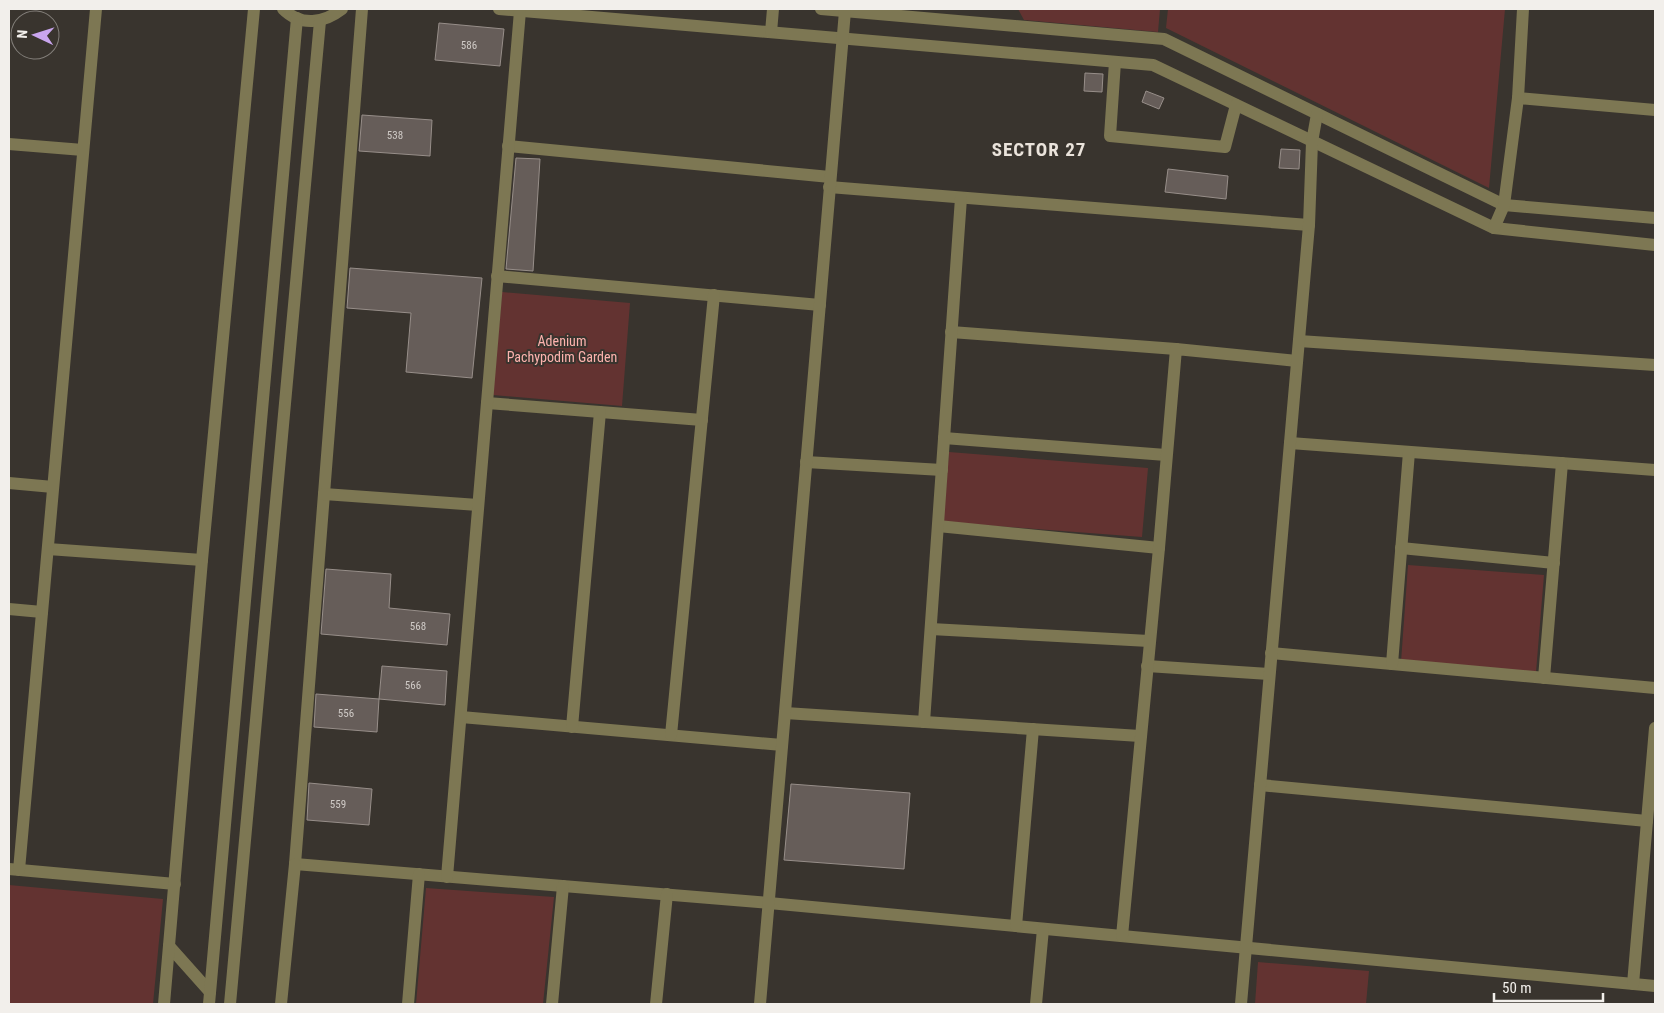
<svg xmlns="http://www.w3.org/2000/svg" width="1664" height="1013" font-family="'Roboto Condensed',sans-serif">
	<style>
		.green { fill: #633331 }
		.building { fill: #665d59; stroke: #978e89 }
		.lines { fill: none; stroke-linecap: round; stroke-linejoin: round }
		.minor { stroke: #7d7753; stroke-width: 12 }
		.labels { text-anchor: middle; stroke-width: 4; stroke-linejoin: round; paint-order: stroke }
		.number-label { font-size: 11px; fill: #cfcac6 }
		.park-label { font-size: 14px; fill: #fdb3ae; stroke: #39342e }
		.district-label { font-size: 19px; font-weight: bold; letter-spacing: 1px; fill: #eae3db; stroke: #39342e }
	</style>
	<rect width="100%" height="100%" fill="#39342e"/>
	<g class="green">
		<polygon points="1018,9 1160,9 1158,32 1024,20"/>
		<polygon points="1168,9 1505,9 1489,188 1166,28"/>
		<polygon points="502,292 630,303 622,406 493,395"/>
		<polygon points="949,452 1148,468 1142,537 943,522"/>
		<polygon points="1408,565 1544,575 1536,672 1401,662"/>
		<polygon points="9,885 163,899 153,1004 9,1004"/>
		<polygon points="426,888 554,897 543,1004 416,1004"/>
		<polygon points="1258,962 1369,971 1366,1004 1255,1004"/>
	</g>
	<g class="building">
		<polygon points="439,23 504,29 500,66 435,60"/>
		<polygon points="1085,73 1103,74 1102,92 1084,91"/>
		<polygon points="1146,91 1164,98 1159,109 1142,102"/>
		<polygon points="362,115 432,120 430,156 359,151"/>
		<polygon points="1281,149 1300,150 1299,169 1279,168"/>
		<polygon points="516,158 540,159 533,271 506,269"/>
		<polygon points="1168,169 1228,176 1226,199 1165,192"/>
		<polygon points="350,268 482,278 472,378 406,372 411,313 347,308"/>
		<polygon points="326,569 391,574 389,608 450,614 447,645 321,634"/>
		<polygon points="382,666 447,671 445,705 379,699"/>
		<polygon points="316,694 379,699 377,732 314,727"/>
		<polygon points="309,783 372,789 369,825 307,820"/>
		<polygon points="791,784 910,793 904,869 784,860"/>
	</g>
	<g class="lines">
		<g class="minor">
			<path d="M283 9C301 27 324 23 342 9"/>
			<polyline points="362,9 295,864 769,903 1655,986"/>
			<polyline points="499,9 1153,65 1494,228 1655,245"/>
			<polyline points="821,9 1164,39 1504,205 1655,218"/>
			<polyline points="771,32 773,9"/>
			<polyline points="1115,62 1110,136 1225,147 1236,105"/>
			<polyline points="1518,98 1655,110"/>
			<polyline points="9,144 83,150"/>
			<polyline points="508,146 830,177"/>
			<polyline points="829,187 1309,225"/>
			<polyline points="1494,228 1504,205 1518,98 1523,9"/>
			<polyline points="497,276 820,305"/>
			<polyline points="951,332 1176,349"/>
			<polyline points="1299,341 1655,365"/>
			<polyline points="487,403 702,420"/>
			<polyline points="944,438 1166,455"/>
			<polyline points="1290,443 1655,470"/>
			<polyline points="806,462 942,470"/>
			<polyline points="9,483 53,487"/>
			<polyline points="324,494 478,505"/>
			<polyline points="938,526 1159,548"/>
			<polyline points="1401,548 1554,563"/>
			<polyline points="48,549 202,560"/>
			<polyline points="9,609 42,612"/>
			<polyline points="931,629 1149,641"/>
			<polyline points="1271,653 1655,688"/>
			<polyline points="1392,664 1409,452"/>
			<polyline points="1147,666 1269,674"/>
			<polyline points="1544,678 1562,463"/>
			<polyline points="785,713 1140,736"/>
			<polyline points="461,717 782,745"/>
			<polyline points="924,722 961,198"/>
			<polyline points="572,727 600,412"/>
			<polyline points="671,735 714,295"/>
			<polyline points="1260,785 1647,821"/>
			<polyline points="9,869 175,884"/>
			<polyline points="19,870 96,9"/>
			<polyline points="447,877 520,11"/>
			<polyline points="1016,926 1033,729"/>
			<polyline points="1122,936 1159,548 1176,349 1297,361"/>
			<polyline points="169,946 210,992"/>
			<polyline points="1633,984 1655,728"/>
			<polyline points="164,1004 202,560 254,9"/>
			<polyline points="209,1004 297,18"/>
			<polyline points="230,1004 320,21"/>
			<polyline points="281,1004 295,864"/>
			<polyline points="408,1004 419,874"/>
			<polyline points="552,1004 563,886"/>
			<polyline points="656,1004 667,894"/>
			<polyline points="760,1004 845,11"/>
			<polyline points="1036,1004 1043,929"/>
			<polyline points="1241,1004 1309,225 1312,142 1317,114"/>
		</g>
	</g>
	<g class="labels">
		<g class="number-label">
			<text x="469" y="49">586</text>
			<text x="395" y="139">538</text>
			<text x="418" y="630">568</text>
			<text x="413" y="689">566</text>
			<text x="346" y="717">556</text>
			<text x="338" y="808">559</text>
		</g>
		<g class="park-label">
			<text x="562" y="346">Adenium<tspan x="562" dy="16">Pachypodim Garden</tspan></text>
		</g>
		<g class="district-label">
			<text x="1039" y="156">SECTOR 27</text>
		</g>
	</g>
	<rect width="1664" height="1013" fill="none" stroke="#f2efeb" stroke-width="20"/>
	<g transform="translate(35 35) rotate(274)"><circle r="24" fill="#39342e" stroke="#837f7a"/>
	<path d="M0-4L9 19L0 12L-9 19Z" fill="#c9a5ee"/>
	<text y="-8" font-size="14" font-weight="bold" text-anchor="middle" fill="#f2efeb">N</text>
	</g>
	<path d="M1494 993v8h109v-8" fill="none" stroke="#f2efeb" stroke-width="2.5"/>
	<text x="1502" y="993" font-size="15" fill="#f2efeb" stroke="#39342e" stroke-width="4" paint-order="stroke">50 m</text>
</svg>
